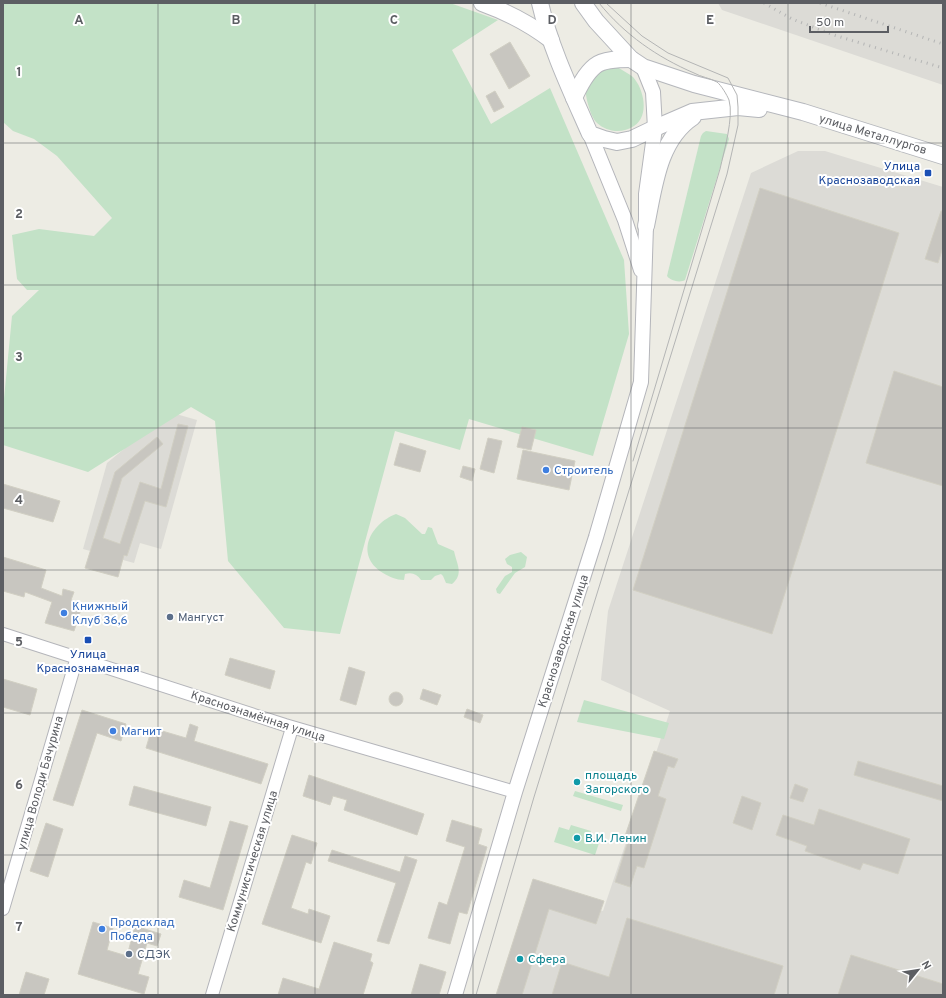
<svg xmlns="http://www.w3.org/2000/svg" width="946" height="998" font-family="Overpass,sans-serif">
	<style>
		.industrial { fill: #dcdbd6 }
		.green { fill: #c3e2c7 }
		.building { fill: #c8c6c0; stroke: #d1cfc3 }
		.lines { fill: none; stroke-linecap: round; stroke-linejoin: round }
		.minor-casing { stroke: #b4b5ba; stroke-width: 14 }
		.tertiary-casing { stroke: #b4b5ba; stroke-width: 16 }
		.secondary-casing { stroke: #b5b7bc; stroke-width: 18 }
		.minor { stroke: #fff; stroke-width: 12 }
		.tertiary { stroke: #fff; stroke-width: 14 }
		.secondary { stroke: #fff; stroke-width: 16 }
		.tram { stroke: #b4b5b5; stroke-width: 1 }
		.rail { stroke: #b4b5b5; stroke-width: 3; stroke-dasharray: 1 5; stroke-linecap: butt }
		.grid { fill: none; stroke: #5c5e63; stroke-width: 1; stroke-opacity: 0.55 }
		.transit-dot { fill: #1a4fb4; stroke: #fff; stroke-width: 1.5 }
		.shop-dot { fill: #3f7fe0; stroke: #fff; stroke-width: 1.5 }
		.service-dot { fill: #5c6f8a; stroke: #fff; stroke-width: 1.5 }
		.culture-dot { fill: #0f9aa8; stroke: #fff; stroke-width: 1.5 }
		.labels { text-anchor: middle; stroke-width: 4; stroke-linejoin: round; paint-order: stroke }
		.street-label { font-size: 12px; fill: #5c5e63; stroke: #fff }
		.transit-label { font-size: 12px; fill: #164399; stroke: #fff; text-anchor: end }
		.shop-label { font-size: 12px; fill: #366cbe; stroke: #fff; text-anchor: start }
		.service-label { font-size: 12px; fill: #4e5e75; stroke: #fff; text-anchor: start }
		.culture-label { font-size: 12px; fill: #0d838f; stroke: #fff; text-anchor: start }
		.grid-label { font-size: 13px; text-anchor: middle; font-weight: bold; fill: #5c5e63; stroke: #fff; stroke-width: 4; stroke-linejoin: round; paint-order: stroke }
	</style>
	<rect width="100%" height="100%" fill="#edece4"/>
	<g class="industrial">
		<polygon points="718,3 943,3 943,85 722,10"/>
		<polygon points="798,151 825,151 943,187 943,995 502,995 531,893 603,911 670,711 601,680 608,611 751,173"/>
		<polygon points="169,412 197,420 161,549 140,543 134,563 83,549 107,463"/>
	</g>
	<g class="green">
		<polygon points="3,3 450,3 498,20 452,50 491,124 550,88 624,260 629,334 593,456 469,419 460,450 395,431 340,634 284,628 228,561 215,421 191,407 88,472 3,445 3,409 12,316 39,290 27,290 17,279 12,235 39,229 94,236 112,218 57,156 34,139 13,131 3,122"/>
		<path d="M617 67C622 70 628 73 633 77 644 89 650 116 634 126 622 134 607 132 597 123 590 117 582 88 587 80 590 76 600 70 605 68 608 67 613 67 617 67Z"/>
		<path d="M706 131 727 134 729 139 685 280C680 283 671 281 667 276L701 136 703 133Z"/>
		<path d="M396 514 405 518 422 534H425L428 527 432 528 438 544 454 551C457 565 464 574 452 584L446 583 443 576 441 574 435 576 431 580H421C417 574 412 572 405 574L404 580C396 580 390 577 383 573 354 555 370 524 396 514Z"/>
		<polygon points="521,552 527,557 525,567 515,573 500,594 497,593 496,589 505,576 512,572 512,567 507,564 505,559 510,555"/>
		<polygon points="584,700 669,723 664,739 577,722"/>
		<polygon points="575,791 623,805 621,811 573,796"/>
		<polygon points="571,825 591,831 590,837 600,840 595,855 554,842 559,827 569,830"/>
	</g>
	<g class="building">
		<polygon points="510,42 530,76 509,89 490,54"/>
		<polygon points="495,91 504,107 494,112 486,96"/>
		<polygon points="760,188 899,233 772,634 633,590"/>
		<polygon points="941,211 943,211 943,247 938,263 925,259"/>
		<polygon points="894,371 943,387 943,486 866,463"/>
		<polygon points="178,424 188,426 166,507 145,501 127,556 124,555 118,577 85,568 115,472 157,437 163,444 122,478 103,538 120,544 140,482 161,489"/>
		<polygon points="522,427 536,430 531,450 517,447"/>
		<polygon points="488,438 502,441 494,473 480,469"/>
		<polygon points="400,443 426,451 420,472 394,465"/>
		<polygon points="523,450 575,461 569,490 517,479"/>
		<polygon points="463,466 475,469 472,481 460,477"/>
		<polygon points="3,484 60,501 53,522 3,508"/>
		<polygon points="3,557 46,570 41,588 62,596 63,589 74,592 71,600 83,603 74,631 45,623 52,602 25,592 24,597 3,591"/>
		<polygon points="230,658 275,671 270,689 225,675"/>
		<polygon points="349,667 365,672 356,705 340,700"/>
		<polygon points="3,679 37,689 30,715 3,707"/>
		<polygon points="423,689 441,695 437,705 420,699"/>
		<circle cx="396" cy="699" r="7"/>
		<polygon points="467,709 483,715 480,723 464,717"/>
		<polygon points="82,710 126,724 121,741 97,733 73,806 53,800"/>
		<polygon points="190,724 198,727 194,741 268,764 261,784 146,748 152,728 186,738"/>
		<polygon points="654,751 678,759 674,768 668,766 658,796 666,799 644,868 637,866 630,887 615,882 629,838 625,836"/>
		<polygon points="858,761 943,786 943,801 854,775"/>
		<polygon points="309,775 424,814 417,835 344,810 347,800 333,796 330,805 303,796"/>
		<polygon points="795,784 808,789 803,802 790,798"/>
		<polygon points="134,786 211,807 206,826 129,805"/>
		<polygon points="742,796 761,803 752,830 733,823"/>
		<polygon points="819,809 910,839 898,874 863,863 860,870 805,851 807,846 776,835 783,815 814,825"/>
		<polygon points="452,820 482,829 478,844 487,847 467,914 459,912 450,944 428,938 439,902 447,905 465,847 446,841"/>
		<polygon points="230,821 248,826 223,910 179,897 184,880 210,888"/>
		<polygon points="46,823 63,829 48,877 30,871"/>
		<polygon points="292,835 317,843 311,864 306,862 291,908 308,914 309,909 330,916 321,943 262,924"/>
		<polygon points="332,850 400,872 405,856 417,860 389,944 377,941 396,883 328,861"/>
		<polygon points="533,879 604,901 596,924 549,909 522,995 496,995"/>
		<polygon points="627,918 783,966 774,995 552,995 562,962 609,977"/>
		<polygon points="93,922 113,928 107,950 127,956 135,926 161,934 157,946 147,943 138,974 149,977 144,994 78,974"/>
		<polygon points="334,942 372,954 370,961 373,963 363,995 278,995 283,978 319,989"/>
		<polygon points="851,955 943,984 943,995 838,995"/>
		<polygon points="420,964 446,972 439,995 411,995"/>
		<polygon points="26,972 49,979 44,995 19,995"/>
	</g>
	<g class="lines">
		<g class="minor-casing">
			<g id="minor">
				<polyline points="3,634 285,725 515,792"/>
				<polyline points="3,909 77,657"/>
				<polyline points="212,995 292,728"/>
			</g>
		</g>
		<g class="tertiary-casing">
			<g id="tertiary">
				<polyline points="590,134 625,220 641,270"/>
				<polyline points="455,995 515,792 596,537 641,382 646,226 646,194 655,128 653,92 643,67"/>
			</g>
		</g>
		<g class="secondary-casing">
			<g id="secondary">
				<path d="M482 3C507 12 530 24 551 40"/>
				<path d="M540 3C550 47 572 93 590 134L604 139 617 142 632 139 655 128 692 112 738 107 759 109"/>
				<polyline points="583,3 596,21 619,46 631,59 643,67 694,84 803,112 943,156"/>
				<path d="M574 98C579 87 585 74 595 66 603 59 621 59 631 59"/>
				<path d="M646 226C654 188 658 140 693 117"/>
			</g>
		</g>
		<use href="#minor" class="minor"/>
		<use href="#tertiary" class="tertiary"/>
		<use href="#secondary" class="secondary"/>
		<g class="tram">
			<path d="M599 3C625 35 657 57 694 73 701 77 710 78 717 82 721 85 727 95 729 100 734 117 724 151 720 169L633 461"/>
			<polyline points="476,995 534,797 727,174 738,125 738,107 737,95 728,78 668,53 642,36 606,3"/>
		</g>
		<g class="rail">
			<polyline points="764,3 792,19 834,35 943,68"/>
			<polyline points="820,3 943,44"/>
		</g>
	</g>
	<path class="grid" d="M158 3V995M315 3V995M473 3V995M631 3V995M788 3V995M3 143H943M3 285H943M3 428H943M3 570H943M3 713H943M3 855H943"/>
	<g class="transit-dot">
		<rect x="924" y="169" width="8" height="8" rx="2"/>
		<rect x="84" y="636" width="8" height="8" rx="2"/>
	</g>
	<g class="shop-dot">
		<circle cx="546" cy="470" r="4"/>
		<circle cx="64" cy="613" r="4"/>
		<circle cx="113" cy="731" r="4"/>
		<circle cx="102" cy="929" r="4"/>
	</g>
	<g class="service-dot">
		<circle cx="170" cy="617" r="4"/>
		<circle cx="129" cy="954" r="4"/>
	</g>
	<g class="culture-dot">
		<circle cx="577" cy="782" r="4"/>
		<circle cx="577" cy="838" r="4"/>
		<circle cx="520" cy="959" r="4"/>
	</g>
	<g class="labels">
		<g class="street-label">
			<text transform="translate(873 134) rotate(17)" y="4">улица Металлургов</text>
			<text transform="translate(563 641) rotate(-72)" y="4">Краснозаводская улица</text>
			<text transform="translate(258 716) rotate(18)" y="4">Краснознамённая улица</text>
			<text transform="translate(40 783) rotate(-74)" y="4">улица Володи Бачурина</text>
			<text transform="translate(252 861) rotate(-73)" y="4">Коммунистическая улица</text>
		</g>
		<g class="transit-label">
			<text x="920" y="170">Улица<tspan x="920" dy="14">Краснозаводская</tspan></text>
			<text x="88" y="658" text-anchor="middle">Улица<tspan x="88" dy="14">Краснознаменная</tspan></text>
		</g>
		<g class="shop-label">
			<text x="554" y="474">Строитель</text>
			<text x="72" y="610">Книжный<tspan x="72" dy="14">Клуб 36,6</tspan></text>
			<text x="121" y="735">Магнит</text>
			<text x="110" y="926">Продсклад<tspan x="110" dy="14">Победа</tspan></text>
		</g>
		<g class="service-label">
			<text x="178" y="621">Мангуст</text>
			<text x="137" y="958">СДЭК</text>
		</g>
		<g class="culture-label">
			<text x="585" y="779">площадь<tspan x="585" dy="14">Загорского</tspan></text>
			<text x="585" y="842">В.И. Ленин</text>
			<text x="528" y="963">Сфера</text>
		</g>
	</g>
	<g class="grid-label">
		<text x="79" y="24">A</text>
		<text x="236" y="24">B</text>
		<text x="394" y="24">C</text>
		<text x="552" y="24">D</text>
		<text x="710" y="24">E</text>
		<text x="19" y="76">1</text>
		<text x="19" y="218">2</text>
		<text x="19" y="361">3</text>
		<text x="19" y="504">4</text>
		<text x="19" y="646">5</text>
		<text x="19" y="789">6</text>
		<text x="19" y="931">7</text>
	</g>
	<rect width="946" height="998" fill="none" stroke="#5c5e63" stroke-width="8"/>
	<g transform="translate(918 970) rotate(60)" stroke="#ffffff" stroke-width="3" paint-order="stroke">
	<path d="M0-3L7 15L0 10L-7 15Z" fill="#5c5e63"/>
	<text y="-6" font-size="11" font-weight="bold" text-anchor="middle" fill="#5c5e63">N</text>
	</g>
	<path d="M810 26v6h78v-6" fill="none" stroke="#5c5e63" stroke-width="2"/>
	<text x="816" y="26" font-size="12" fill="#5c5e63" stroke="#ffffff" stroke-width="3" paint-order="stroke">50 m</text>
</svg>
